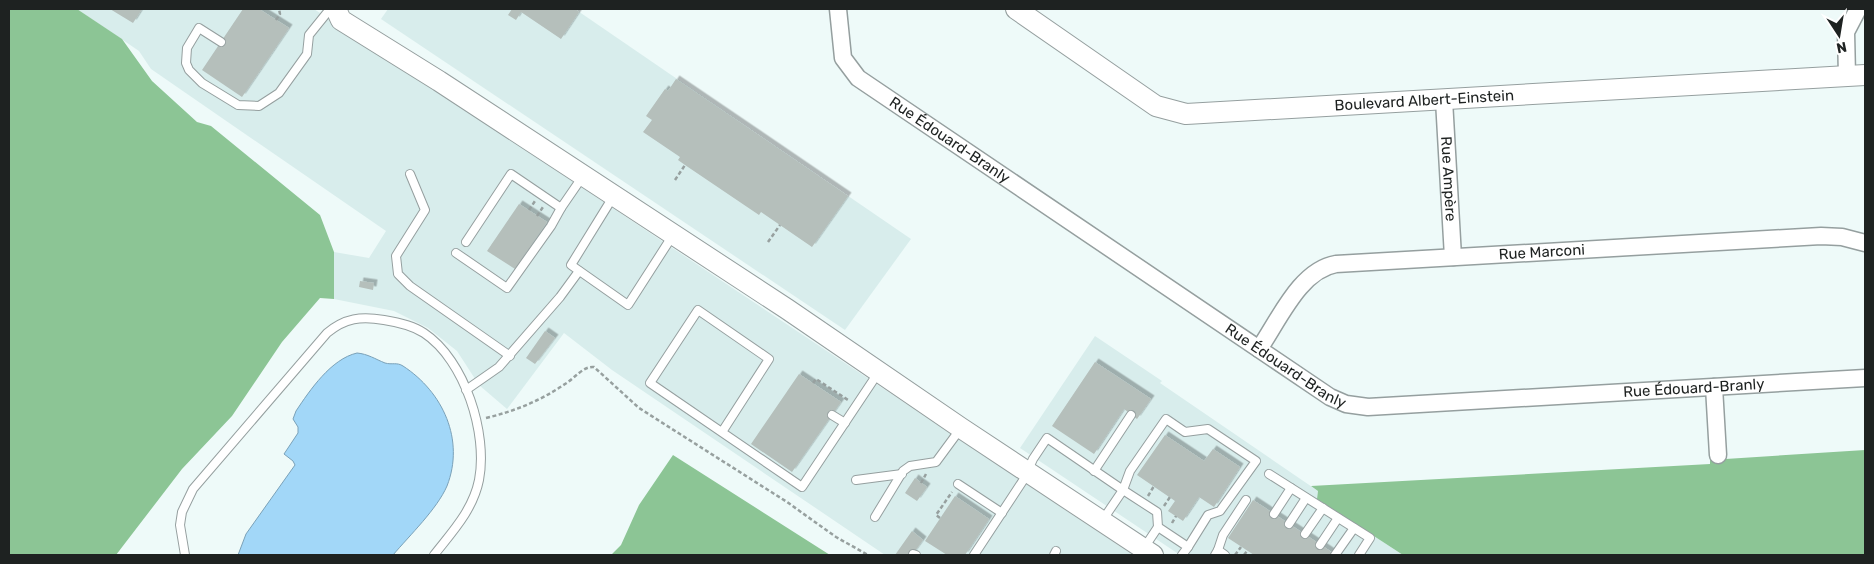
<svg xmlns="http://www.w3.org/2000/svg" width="1874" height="564" font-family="Rubik,sans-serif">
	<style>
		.built { fill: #d8edec }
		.forest { fill: #8cc595 }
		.water { fill: #a2d7f8; stroke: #7aa1b8 }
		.building { fill: #b5bfbb; filter: url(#shadow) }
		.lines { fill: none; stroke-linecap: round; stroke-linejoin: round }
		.service-casing { stroke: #959f9f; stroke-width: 10 }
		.minor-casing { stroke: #959f9f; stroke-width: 19 }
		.tertiary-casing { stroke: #959f9f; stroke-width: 22 }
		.path { stroke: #97a09f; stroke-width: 2.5; stroke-dasharray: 4 2.5; stroke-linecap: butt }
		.service { stroke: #fff; stroke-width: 8 }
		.minor { stroke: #fff; stroke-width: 16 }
		.tertiary { stroke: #fff; stroke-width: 20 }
		.labels { text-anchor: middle; stroke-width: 5; stroke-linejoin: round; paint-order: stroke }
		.street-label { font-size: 15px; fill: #1e2221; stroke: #fff }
	</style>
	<defs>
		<filter id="shadow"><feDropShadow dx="3.5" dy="-3.5" stdDeviation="0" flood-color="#0004"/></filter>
	</defs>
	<rect width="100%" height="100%" fill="#eefaf9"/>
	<g class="built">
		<polygon points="77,9 314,9 1133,555 885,555 612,370 564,333 507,409 479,385 457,351 428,328 394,311 334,299 334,252 369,258 386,231 151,69 139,51"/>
		<polygon points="388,9 575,9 911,239 845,330 381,19"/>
		<polygon points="1095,336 1162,381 1160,383 1318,491 1317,499 1403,555 1180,555 1020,448"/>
	</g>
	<g class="forest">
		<polygon points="9,9 77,9 122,39 152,81 197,122 211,126 320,215 334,252 334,299 320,298 282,342 232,416 182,469 116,555 9,555"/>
		<polygon points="1865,450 1865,555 1403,555 1317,499 1318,491 1311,486 1710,464 1710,460"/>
		<polygon points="673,455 830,555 611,555 621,545 639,505"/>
	</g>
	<path class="water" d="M357 353C368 354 375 359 385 363 392 365 397 362 403 366 443 392 465 440 447 486 437 509 410 535 393 555H238L246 534 295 465 293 461 284 454 298 433V427L293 419 296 411C310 390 331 359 357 353Z"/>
	<g class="building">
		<polygon points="110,9 142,9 133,23"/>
		<polygon points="243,9 259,9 289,28 242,97 202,70"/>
		<polygon points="512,9 575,9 579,12 561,39 521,12 516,20 508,15"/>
		<polygon points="676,79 848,196 812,247 761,212 759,215 685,165 678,160 680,157 643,132 652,120 646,116 665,89 668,91"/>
		<polygon points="519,204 547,222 515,269 487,251"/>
		<polygon points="360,281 374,283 373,290 359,287"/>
		<polygon points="545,331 555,338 535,364 526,358"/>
		<polygon points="1095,362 1151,399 1137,419 1124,409 1094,454 1052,426"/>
		<polygon points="799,374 841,402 792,472 751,444"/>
		<polygon points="1165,435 1204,461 1213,449 1240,467 1214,507 1199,497 1183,521 1168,511 1175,501 1137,475"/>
		<polygon points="915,478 927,487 917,501 905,493"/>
		<polygon points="955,496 989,519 965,555 947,555 925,541"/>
		<polygon points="1253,500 1336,555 1254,555 1228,538"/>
		<polygon points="912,531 923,540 912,555 895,555"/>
	</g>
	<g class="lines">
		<g class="service-casing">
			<g id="service">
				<polyline points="221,42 199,28 187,48 186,63 189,70 202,83 238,105 259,106 279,93 307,54 309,35 330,9"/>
				<polyline points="410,174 425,210 396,256 398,274 410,286 510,356"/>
				<polyline points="613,197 571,265 628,305 673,235"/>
				<polyline points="466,242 511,174 561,208 583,176"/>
				<polyline points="456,253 507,288 551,226 561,208"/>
				<polyline points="466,390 499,367 560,297 579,271"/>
				<polyline points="832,415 845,423"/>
				<polyline points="722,432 769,359 698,310 650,383 802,487 878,373"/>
				<polyline points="1094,471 1131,415"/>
				<polyline points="1269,474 1370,538 1359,555"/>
				<polyline points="856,480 902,474"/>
				<polyline points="958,484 1002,513"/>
				<polyline points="1274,514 1291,488"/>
				<polyline points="875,517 903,471 910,466 936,462 961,428"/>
				<polyline points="1102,521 1123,490 1157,512 1158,527 1188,547 1182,555"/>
				<polyline points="1289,524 1306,498"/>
				<polyline points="1305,534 1323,508"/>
				<polyline points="1320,545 1338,518"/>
				<polyline points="1144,548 1158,527"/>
				<polyline points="1218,550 1223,535 1246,500"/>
				<polyline points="913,554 916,555"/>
				<path d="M185 555 180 525 182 512 193 489 327 333C345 318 361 316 384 320 397 322 412 325 424 333 465 360 488 434 479 480 473 510 452 532 434 555"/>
				<polyline points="974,555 1024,479 1033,459 1047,438 1123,490 1130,471 1166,419 1185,432 1208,429 1256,461 1220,511 1208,515 1188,547"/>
				<polyline points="1054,555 1056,551"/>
				<polyline points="1215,555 1218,550 1225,555"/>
				<polyline points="1335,555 1354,528"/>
			</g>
		</g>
		<g class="minor-casing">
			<g id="minor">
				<path id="s1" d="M838 9 843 58 858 78 1330 397 1346 404 1368 407 1865 378"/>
				<polyline points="1847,76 1846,32 1858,9"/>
				<path id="s2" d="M1444 100 1453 257"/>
				<path id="s3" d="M1259 349C1279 320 1300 270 1336 264L1821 236 1842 237 1865 243"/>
				<polyline points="1714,387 1718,455"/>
			</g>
		</g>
		<g class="tertiary-casing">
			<g id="tertiary">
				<polyline points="336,9 341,20 439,81 787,309 961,428 1153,555"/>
				<path id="s4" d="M1016 9 1156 106 1186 114 1865 75"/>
			</g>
		</g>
		<g class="path">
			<polyline points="276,20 280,14 279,9"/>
			<polyline points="675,180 685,165"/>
			<polyline points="529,210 535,201"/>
			<polyline points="537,216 543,207"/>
			<polyline points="768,242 780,225"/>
			<polyline points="813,383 816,379 848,400"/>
			<path d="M486 418C515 411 540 401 565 384 575 378 583 366 594 367L639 408 787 502 836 537 868 555"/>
			<polyline points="921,483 926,474"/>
			<polyline points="1148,496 1154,486"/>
			<polyline points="1164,506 1170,497"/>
			<polyline points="940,518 936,515 952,492"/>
			<polyline points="1172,523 1176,516"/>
			<polyline points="1235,555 1241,547"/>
			<polyline points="1244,555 1247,551"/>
		</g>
		<use href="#service" class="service"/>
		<use href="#minor" class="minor"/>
		<use href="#tertiary" class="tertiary"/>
	</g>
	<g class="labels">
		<g class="street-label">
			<text dy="5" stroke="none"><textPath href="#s4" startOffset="440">Boulevard Albert-Einstein</textPath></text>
			<text dy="5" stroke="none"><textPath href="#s1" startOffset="185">Rue Édouard-Branly</textPath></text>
			<text dy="5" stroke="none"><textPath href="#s2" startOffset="79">Rue Ampère</textPath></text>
			<text dy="5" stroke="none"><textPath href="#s3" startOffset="324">Rue Marconi</textPath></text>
			<text dy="5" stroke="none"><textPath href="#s1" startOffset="590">Rue Édouard-Branly</textPath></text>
			<text dy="5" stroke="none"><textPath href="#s1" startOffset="1010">Rue Édouard-Branly</textPath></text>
		</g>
	</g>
	<rect width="1874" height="564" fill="none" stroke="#1e2221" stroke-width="20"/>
	<g transform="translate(1839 35) rotate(168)" stroke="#ffffff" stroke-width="4" paint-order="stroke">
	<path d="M0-4L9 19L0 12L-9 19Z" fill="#1e2221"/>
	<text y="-8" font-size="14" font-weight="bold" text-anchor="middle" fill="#1e2221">N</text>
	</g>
</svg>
